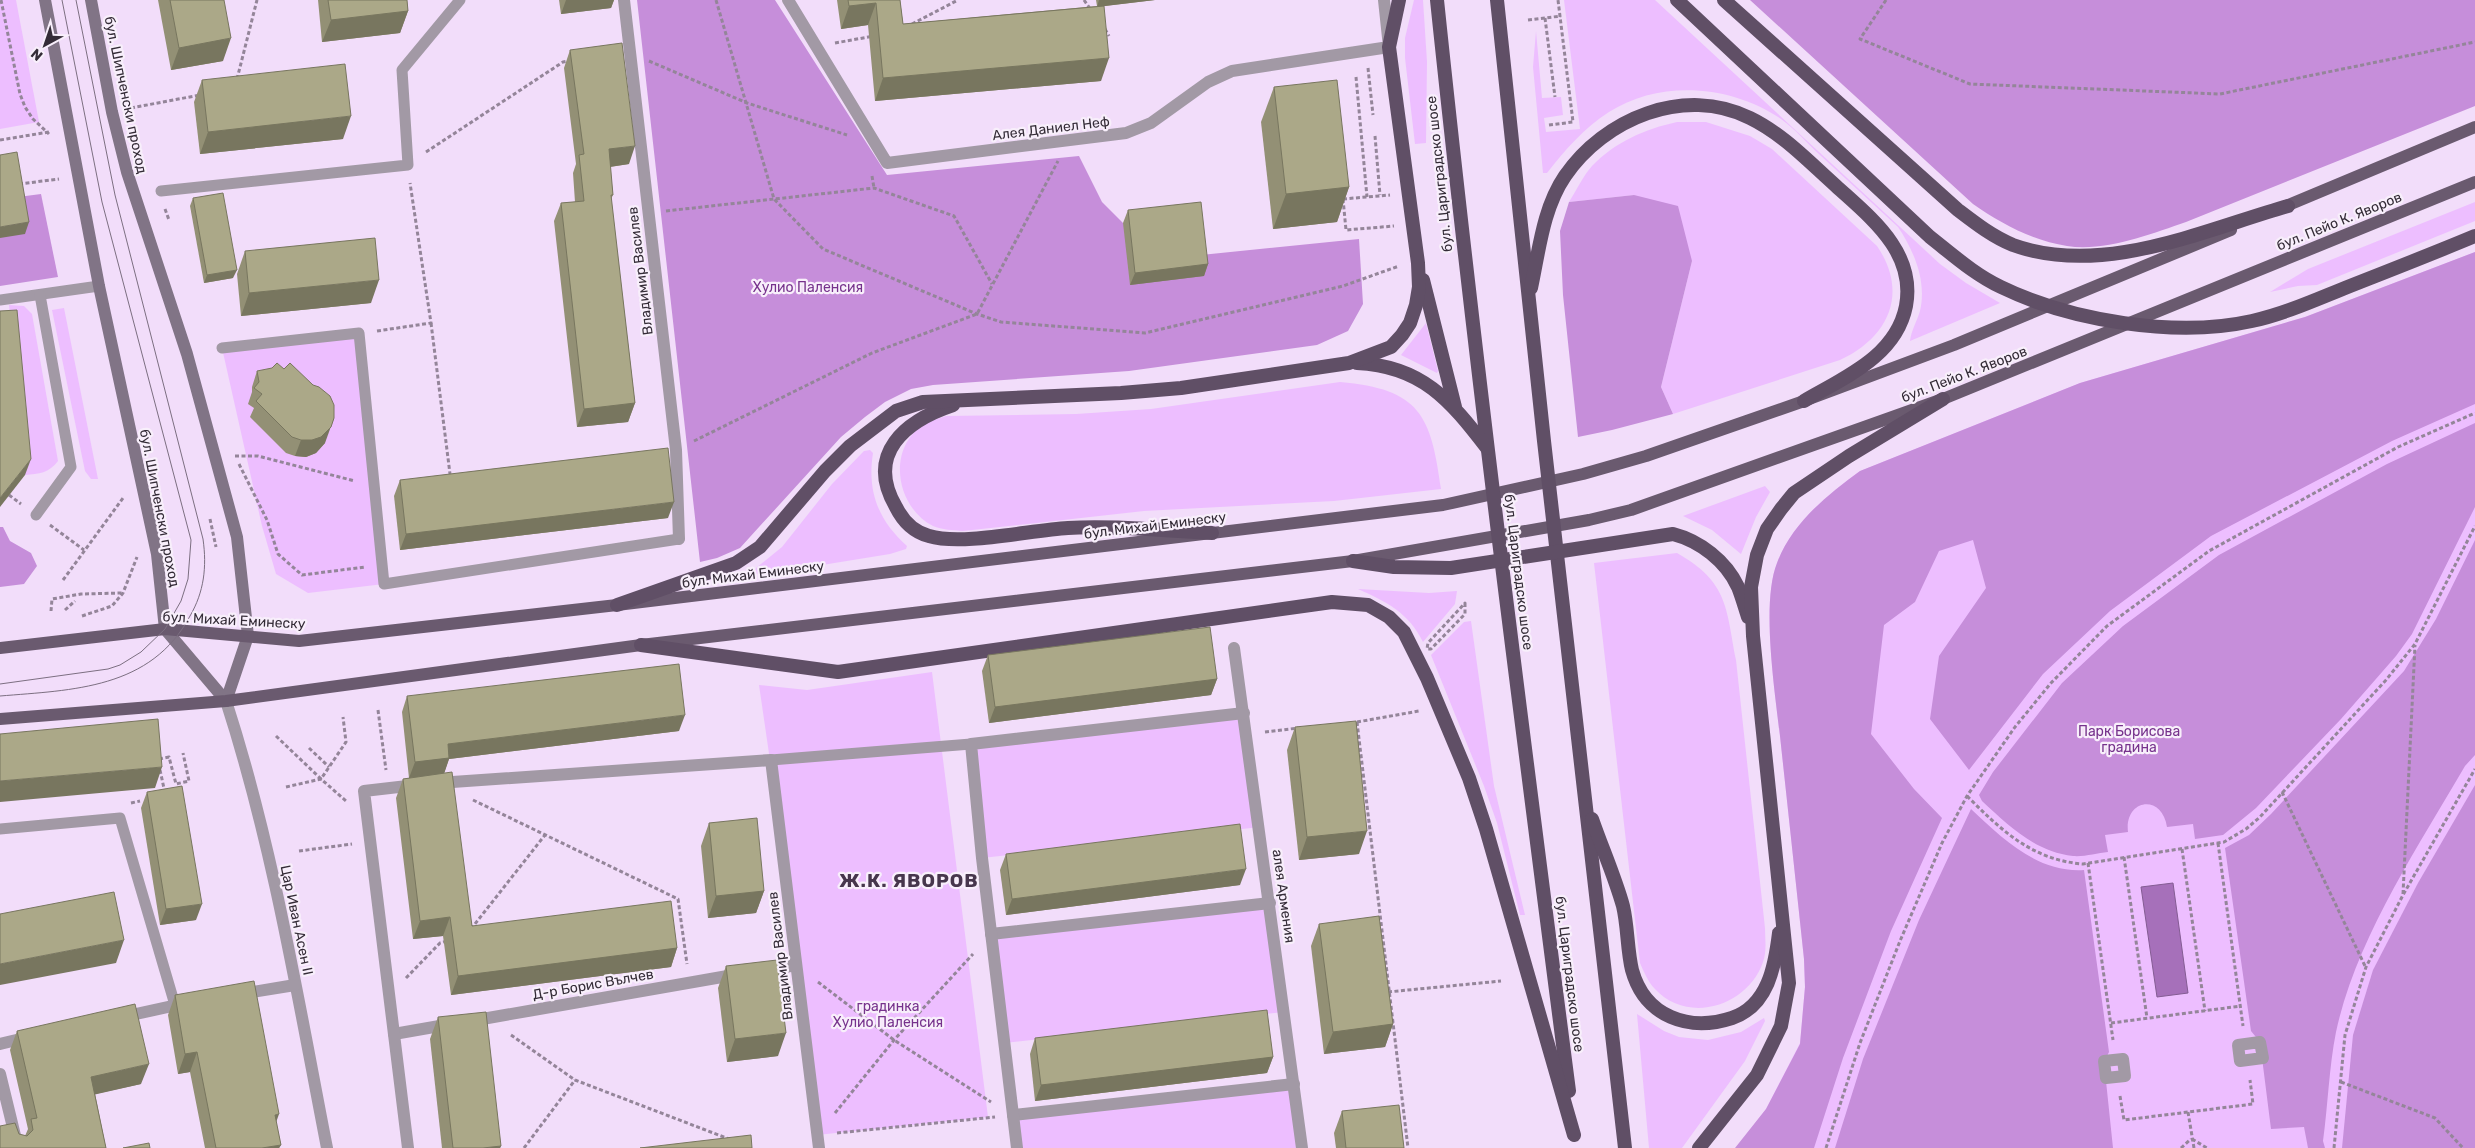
<svg xmlns="http://www.w3.org/2000/svg" width="2475" height="1148" font-family="Rubik,sans-serif">
	<style>
		.green { fill: #edbeff }
		.forest { fill: #c68eda }
		.water { fill: #a670ba; stroke: #845c93 }
		.lines { fill: none; stroke-linecap: round; stroke-linejoin: round }
		.path { stroke: #948599; stroke-width: 3; stroke-dasharray: 4 2.5; stroke-linecap: butt }
		.service { stroke: #a299a5; stroke-width: 11 }
		.pedestrian { stroke: #a299a5; stroke-width: 12 }
		.minor { stroke: #a299a5; stroke-width: 12 }
		.secondary { stroke: #817486; stroke-width: 12 }
		.primary { stroke: #6a5a6f; stroke-width: 12 }
		.trunk { stroke: #604f66; stroke-width: 14 }
		.tram { stroke: #7c6f81; stroke-width: 1 }
		.wall { fill: #939075 }
		.shaded-wall { fill: #78765f }
		.building { fill: #aba888; stroke: #78765f }
		.labels { text-anchor: middle; stroke-width: 4.5; stroke-linejoin: round; paint-order: stroke }
		.street-label { font-size: 14px; fill: #342c37; stroke: #f8effb }
		.park-label { font-size: 14px; fill: #76328c; stroke: #f8effb }
		.district-label { font-size: 19px; font-weight: bold; letter-spacing: 1px; fill: #47364d; stroke: #f8effb }
	</style>
	<rect width="100%" height="100%" fill="#f2ddfa"/>
	<g class="green">
		<polygon points="0,0 16,0 39,122 0,129"/>
		<polygon points="1414,0 1423,0 1427,62 1426,143 1415,144 1405,58 1405,38"/>
		<path d="M1564 0H1655L1940 264 1966 283 2000 303 1910 341C1911 331 1917 321 1920 311 1927 281 1914 251 1898 227 1872 203 1846 179 1820 155 1807 143 1795 129 1781 119 1732 85 1660 79 1609 112 1584 128 1565 150 1547 173H1543L1533 67 1536 31 1542 98 1561 97 1563 115 1544 118 1546 132 1580 129Z"/>
		<path d="M1677 122H1706L1750 136 1772 149 1877 246C1909 293 1889 337 1840 360L1673 414 1661 387 1692 261 1634 195 1569 202C1576 191 1583 176 1592 166 1615 142 1645 129 1677 122Z"/>
		<polygon points="2475,202 2475,221 2317,285 2298,286 2270,292 2308,269"/>
		<path d="M2475 252V1148H1736L1766 1109 1800 1043 1805 987 1804 959C1796 884 1788 810 1780 736 1775 692 1761 603 1777 563 1792 523 1827 495 1860 471L2080 383 2305 317Z"/>
		<path d="M9 305 24 306 32 314 58 461C49 473 39 474 25 475Z"/>
		<polygon points="64,308 98,479 91,479 85,471 52,310"/>
		<polygon points="1426,323 1438,371 1437,373 1401,355"/>
		<polygon points="359,333 384,584 308,593 276,574 262,526 222,348"/>
		<path d="M1340 382C1420 389 1431 415 1441 489L1334 501 1144 511 963 531C953 530 942 530 933 526 894 506 886 444 928 422 934 420 940 418 946 416L1076 414 1151 409Z"/>
		<path d="M870 450 873 453C867 491 878 520 907 546L906 549 890 554 760 575 755 573 756 568 782 547 832 484 864 451Z"/>
		<polygon points="1765,486 1770,492 1756,517 1741,554 1712,530 1683,516"/>
		<path d="M1677 553C1728 582 1726 607 1736 660L1765 928C1765 939 1767 951 1763 962 1748 1006 1688 1025 1655 989 1648 982 1644 972 1640 963L1594 563Z"/>
		<path d="M1358 589 1429 593 1457 591 1455 604 1423 642C1409 613 1387 602 1358 589Z"/>
		<polygon points="1471,621 1494,786 1525,915 1520,915 1497,823 1484,786 1431,655 1464,622"/>
		<polygon points="932,672 988,1117 817,1135 773,781 759,685 807,690"/>
		<polygon points="1244,713 1260,827 982,858 971,744"/>
		<polygon points="1270,903 1284,1012 1004,1043 991,934"/>
		<polygon points="1637,1014 1664,1031 1679,1037 1708,1040 1741,1032 1764,1018 1765,1021 1745,1061 1682,1148 1649,1148"/>
		<polygon points="1294,1084 1302,1148 1017,1148 1013,1115"/>
	</g>
	<g class="forest">
		<polygon points="637,0 775,0 887,175 1079,156 1102,202 1123,223 1201,255 1359,239 1363,304 1348,331 1317,345 1129,371 933,385 911,389 885,402 865,417 841,437 740,548 717,558 700,562"/>
		<path d="M1750 0H2475V106L2186 222C2151 234 2105 252 2067 246 2033 241 2000 223 1973 204Z"/>
		<polygon points="41,194 58,277 0,286 0,238 18,197"/>
		<polygon points="1634,195 1678,206 1692,261 1661,387 1673,414 1612,430 1578,437 1563,295 1560,231 1569,202"/>
		<path d="M2475 252V404L2392 441 2211 536 2110 611 2043 674 1969 770 1930 719 1939 656 1986 588 1973 540 1939 551 1915 602 1884 625 1871 734 1914 789 1942 818 1891 931 1843 1058 1814 1148H1735L1766 1109 1800 1044 1805 987 1804 959C1796 884 1788 810 1780 736 1775 692 1761 603 1777 563 1792 523 1827 495 1860 471L2080 383 2305 317Z"/>
		<path d="M2475 423V507L2412 634 2396 656 2341 719 2256 808 2223 835 2195 839 2193 824 2167 827C2162 793 2124 799 2128 832L2105 835 2108 852C2097 853 2084 857 2073 856 2035 852 2008 825 1982 801L1979 795 1993 772 2062 683 2123 626 2219 555 2387 464Z"/>
		<polygon points="0,527 3,527 10,541 31,553 37,566 24,584 0,587"/>
		<path d="M2475 540V755L2465 766C2418 847 2356 939 2336 1032 2329 1067 2328 1105 2323 1141L2325 1148H2308L2304 1127 2271 1129 2260 1042 2251 1031 2225 848 2249 835 2271 814 2404 671 2436 619Z"/>
		<polygon points="2475,785 2475,1148 2342,1148 2353,1035 2373,970 2418,883"/>
		<path d="M1971 809C2002 838 2037 873 2084 870L2109 1052 2104 1062 2113 1148H1835L1863 1059 1919 920Z"/>
	</g>
	<polygon class="water" points="2173,883 2188,993 2157,997 2141,887"/>
	<g class="lines">
		<g class="path">
			<polyline points="1,0 20,94 25,107 33,119 49,134"/>
			<polyline points="716,0 774,199 823,249 977,314 1001,322 1145,333 1343,286 1399,266"/>
			<polyline points="1084,0 1091,10"/>
			<polyline points="1886,0 1860,39 1970,84 2220,94 2475,42"/>
			<polyline points="1545,18 1555,97"/>
			<polyline points="1528,20 1561,16"/>
			<polyline points="912,24 958,0"/>
			<polyline points="1105,29 1109,36"/>
			<polyline points="835,43 874,36"/>
			<polyline points="649,61 747,103 847,135"/>
			<polyline points="1368,68 1373,115"/>
			<polyline points="1356,77 1367,197"/>
			<polyline points="237,79 257,0"/>
			<polyline points="131,108 200,95"/>
			<polyline points="1549,125 1573,122 1558,0"/>
			<polyline points="1375,136 1380,195"/>
			<polyline points="0,140 49,132"/>
			<polyline points="426,152 563,62 568,61"/>
			<polyline points="872,176 874,188"/>
			<polyline points="19,184 59,179"/>
			<polyline points="1343,199 1346,230 1394,226"/>
			<polyline points="1343,199 1390,195"/>
			<polyline points="165,209 169,220"/>
			<polyline points="666,211 874,188 954,216 992,284"/>
			<polyline points="431,323 450,474"/>
			<polyline points="377,331 431,323 410,183"/>
			<polyline points="694,441 872,353 977,314 1058,161"/>
			<polyline points="235,456 258,456 355,481"/>
			<polyline points="239,464 267,520 278,554 302,575 365,567"/>
			<polyline points="9,495 21,504"/>
			<polyline points="210,519 216,547"/>
			<polyline points="50,525 84,550"/>
			<polyline points="63,580 123,498"/>
			<polygon points="1465,603 1465,614 1431,649 1427,649 1428,643"/>
			<polyline points="65,610 75,601"/>
			<polyline points="51,611 52,599 81,594 122,593"/>
			<polyline points="82,616 112,606 123,593 137,557"/>
			<polyline points="378,710 386,770"/>
			<polyline points="1357,722 1408,1148"/>
			<polyline points="1357,722 1419,711"/>
			<polyline points="1265,732 1298,728"/>
			<polyline points="276,736 321,779 346,742 343,717"/>
			<polyline points="309,748 329,767"/>
			<polyline points="159,759 169,757 176,784 189,781 183,753"/>
			<polyline points="160,770 165,793"/>
			<polyline points="286,787 321,779 346,801"/>
			<polyline points="2282,792 2365,966"/>
			<path d="M1967 796C2001 830 2032 860 2083 864L2224 842 2246 829 2260 817 2386 680 2415 644 2475 526"/>
			<polyline points="473,800 678,899 687,964"/>
			<polyline points="131,803 140,801"/>
			<polyline points="2218,843 2243,1026"/>
			<polyline points="2182,849 2205,1011"/>
			<polyline points="299,851 352,844"/>
			<polyline points="2124,857 2147,1018"/>
			<polyline points="2088,863 2113,1040"/>
			<polyline points="2403,894 2415,645"/>
			<polyline points="471,929 545,835"/>
			<polyline points="406,978 440,943 447,941"/>
			<polyline points="818,982 894,1040 991,1102"/>
			<polyline points="1388,992 1501,981"/>
			<polyline points="2111,1023 2241,1006"/>
			<polyline points="511,1035 575,1080 729,1139"/>
			<polyline points="2341,1082 2435,1118 2463,1148"/>
			<polyline points="2120,1096 2124,1120 2253,1104 2250,1080"/>
			<polyline points="2188,1112 2194,1148"/>
			<polyline points="835,1113 894,1040 973,954"/>
			<polyline points="837,1133 995,1117"/>
			<polyline points="2192,1139 2207,1148"/>
			<polyline points="524,1148 575,1080"/>
			<polyline points="1826,1148 1860,1043 1900,941 1942,843 1967,796 2015,727 2051,683 2107,626 2209,551 2398,447 2475,413"/>
			<polyline points="2181,1148 2191,1139"/>
			<polyline points="2334,1148 2345,1035 2366,967 2403,895 2475,769"/>
		</g>
		<g class="service">
			<polyline points="161,191 408,165 402,70 460,0"/>
			<polyline points="0,300 99,286"/>
			<polyline points="222,348 359,333 384,584 679,539"/>
			<polyline points="36,515 71,467 40,295"/>
			<polyline points="771,760 971,744"/>
			<polyline points="0,829 120,818 175,1005"/>
		</g>
		<g class="pedestrian">
			<polygon points="2260,1042 2263,1058 2240,1061 2238,1045"/>
			<polygon points="2123,1059 2125,1076 2106,1078 2104,1061"/>
		</g>
		<g class="minor">
			<polyline points="624,0 676,450 679,539"/>
			<polyline points="788,0 887,163 1126,133 1151,123 1208,82 1232,71 1389,47 1384,0"/>
			<polyline points="1234,648 1302,1148"/>
			<path d="M226 701C273 846 298 999 327 1148"/>
			<polyline points="438,783 771,760 819,1148"/>
			<polyline points="991,934 1270,903"/>
			<polyline points="762,971 796,965"/>
			<polyline points="240,994 295,985"/>
			<polyline points="122,1017 186,1003"/>
			<polyline points="471,1021 739,974"/>
			<polyline points="394,1034 451,1024"/>
			<polyline points="0,1044 29,1037"/>
			<polyline points="0,1074 18,1148"/>
			<polyline points="1013,1115 1294,1084"/>
			<polyline points="408,1148 364,791 416,785"/>
			<polyline points="1017,1148 982,858 971,744 1244,713"/>
		</g>
		<g class="secondary">
			<polyline points="45,0 99,286 157,554 165,629 226,701"/>
			<polyline points="91,0 112,112 127,172 187,354 237,537 248,636 226,701"/>
		</g>
		<g class="primary">
			<polyline points="2279,209 2475,127"/>
			<polyline points="0,648 165,629 299,641 617,605 1443,505 1583,474 1646,456 1804,401 1954,345 2231,230"/>
			<polyline points="0,719 226,701 641,645 1353,561 1589,520 1631,510 1943,399 2475,182"/>
		</g>
		<g class="trunk">
			<path d="M1437 0C1475 364 1522 728 1569 1091"/>
			<polyline points="1497,0 1544,441 1625,1148"/>
			<path d="M1677 0 1930 237C1953 255 1975 275 2001 287 2071 321 2176 338 2252 321 2284 314 2315 300 2345 288 2388 271 2432 254 2475 236"/>
			<path d="M1724 0 1958 210C1975 223 1993 237 2013 245 2102 277 2201 231 2288 206"/>
			<polyline points="1423,280 1455,407"/>
			<path d="M1531 288C1539 251 1543 208 1565 176 1604 119 1684 85 1750 118 1783 134 1809 162 1836 186 1871 218 1916 252 1906 306 1896 357 1843 378 1804 401"/>
			<path d="M1357 363C1422 366 1450 400 1487 448"/>
			<path d="M953 405C905 421 865 454 896 507 903 521 914 532 929 536 962 546 1031 530 1068 528 1113 525 1166 531 1212 533"/>
			<path d="M1353 561 1394 567 1451 568 1673 534C1700 541 1726 561 1738 587 1742 597 1745 608 1748 617"/>
			<polyline points="617,605 736,563 760,547 825,471 850,446 896,411 923,402 1121,393 1181,388 1349,363 1391,347 1402,335 1410,323 1416,305 1419,287 1418,263 1389,47 1399,0"/>
			<polyline points="641,645 838,672 1332,602 1368,605 1389,617 1404,632 1427,678 1469,778 1486,829 1574,1135"/>
			<path d="M1592 819C1602 848 1615 877 1623 906 1628 927 1627 949 1632 970 1645 1017 1689 1032 1732 1018 1768 1006 1775 966 1779 933"/>
			<polyline points="1699,1148 1757,1075 1781,1026 1789,983 1753,636 1751,587 1757,555 1767,529 1781,509 1794,493 1849,456 1943,399"/>
		</g>
		<g class="tram">
			<polyline points="0,684 108,669 120,665 141,652 165,629 181,601 188,579 191,540 102,202 62,0"/>
			<path d="M0 696C73 690 151 689 190 616 204 592 207 567 203 539L115 195 76 0"/>
		</g>
	</g>
	<g class="wall">
		<polygon points="158,0 224,0 223,61 171,70"/>
		<polygon points="318,0 407,0 408,11 400,33 322,42"/>
		<polygon points="559,0 614,0 611,8 561,14"/>
		<polygon points="837,0 900,0 903,24 1097,6 1096,0 1155,0 1104,6 1101,81 875,101 868,25 841,29"/>
		<polygon points="570,50 629,164 610,167 613,195 611,199 635,403 628,422 577,427 554,221 561,203 575,202 573,173 576,164 564,68"/>
		<polygon points="202,80 343,139 200,154 194,102"/>
		<polygon points="1274,87 1349,187 1337,222 1273,229 1261,122"/>
		<polygon points="193,198 233,278 204,283 190,206"/>
		<polygon points="1128,210 1208,264 1204,276 1130,285 1123,223"/>
		<polygon points="245,251 371,303 241,316 237,274"/>
		<polygon points="257,371 325,443 316,453 306,457 295,456 286,453 250,417 254,408 248,404 252,392 252,387"/>
		<polygon points="400,480 668,518 400,550 394,496"/>
		<polygon points="988,655 1217,679 1211,695 989,723 982,671"/>
		<polygon points="407,696 679,731 449,759 444,773 472,926 677,948 671,967 451,995 443,936 413,939 396,798 403,779 409,778 402,712"/>
		<polygon points="1295,727 1359,854 1299,860 1287,750"/>
		<polygon points="147,792 196,920 160,925 141,808"/>
		<polygon points="709,823 764,891 756,913 708,918 701,846"/>
		<polygon points="1006,854 1240,885 1006,915 1000,870"/>
		<polygon points="1319,924 1393,1024 1385,1047 1324,1054 1311,946"/>
		<polygon points="726,966 778,1056 727,1062 718,988"/>
		<polygon points="175,995 276,1122 281,1145 279,1148 205,1148 190,1072 178,1074 168,1015"/>
		<polygon points="438,1017 501,1146 500,1148 442,1148 430,1039"/>
		<polygon points="17,1031 141,1084 95,1094 106,1148 0,1148 19,1134 25,1136 28,1129 10,1050"/>
		<polygon points="1035,1038 1273,1057 1267,1073 1035,1101 1030,1054"/>
		<polygon points="1342,1111 1404,1148 1336,1148 1334,1133"/>
	</g>
	<g class="shaded-wall">
		<polygon points="566,0 614,0 611,8 561,14"/>
		<polygon points="1099,0 1155,0 1097,7"/>
		<polygon points="876,3 868,25 841,29 849,6"/>
		<polygon points="408,11 400,33 322,42 331,20"/>
		<polygon points="231,38 223,61 171,70 179,48"/>
		<polygon points="1109,58 1101,81 875,101 883,78"/>
		<polygon points="351,116 343,139 200,154 208,132"/>
		<polygon points="635,146 629,164 602,168 609,149"/>
		<polygon points="1349,187 1337,222 1273,229 1286,194"/>
		<polygon points="29,222 25,234 0,238 0,227"/>
		<polygon points="1208,264 1204,276 1130,285 1135,273"/>
		<polygon points="237,270 233,278 204,283 207,275"/>
		<polygon points="379,280 371,303 241,316 249,293"/>
		<polygon points="635,403 628,422 577,427 584,409"/>
		<polygon points="334,418 325,443 316,453 306,457 295,456 301,440"/>
		<polygon points="31,459 25,475 0,507 0,498"/>
		<polygon points="674,502 668,518 400,550 406,534"/>
		<polygon points="1217,679 1211,695 989,723 995,707"/>
		<polygon points="685,715 679,731 449,759 444,774 409,778 415,762 448,744"/>
		<polygon points="162,767 155,788 0,802 0,781"/>
		<polygon points="1367,831 1359,854 1299,860 1307,837"/>
		<polygon points="1246,869 1240,885 1006,915 1012,899"/>
		<polygon points="764,891 756,913 708,918 716,896"/>
		<polygon points="202,904 196,920 160,925 166,909"/>
		<polygon points="450,917 443,936 413,939 420,921"/>
		<polygon points="124,940 116,963 0,985 0,964"/>
		<polygon points="677,948 671,967 451,995 458,976"/>
		<polygon points="1393,1024 1385,1047 1324,1054 1333,1032"/>
		<polygon points="786,1033 778,1056 727,1062 735,1039"/>
		<polygon points="197,1052 190,1072 178,1074 185,1054"/>
		<polygon points="1273,1057 1267,1073 1035,1101 1041,1085"/>
		<polygon points="149,1064 141,1084 84,1097 91,1077"/>
		<polygon points="279,1114 272,1134 275,1115"/>
		<polygon points="281,1145 279,1148 262,1148"/>
		<polygon points="501,1146 500,1148 483,1148"/>
	</g>
	<g class="building">
		<polygon points="170,0 224,0 231,38 179,48"/>
		<polygon points="328,0 407,0 408,11 331,20"/>
		<polygon points="848,0 900,0 903,24 1104,6 1109,58 883,78 876,3 849,6"/>
		<polygon points="622,43 635,146 609,149 613,195 611,195 635,403 584,409 561,203 584,201 579,155 584,154 570,50"/>
		<polygon points="345,64 351,116 208,132 202,80"/>
		<polygon points="1337,80 1349,187 1286,194 1274,87"/>
		<polygon points="17,152 29,222 0,227 0,155"/>
		<polygon points="223,193 237,270 207,275 193,198"/>
		<polygon points="1201,202 1208,264 1135,273 1128,210"/>
		<polygon points="375,238 379,280 249,293 245,251"/>
		<polygon points="17,310 31,459 0,498 0,311"/>
		<polygon points="277,363 284,369 290,363 313,385 319,387 330,396 334,405 334,418 331,427 321,437 312,440 301,440 292,437 256,401 262,394 254,388 259,382 257,371 272,368"/>
		<polygon points="668,448 674,502 406,534 400,480"/>
		<polygon points="1210,627 1217,679 995,707 988,655"/>
		<polygon points="679,664 685,715 448,744 449,758 415,762 407,696"/>
		<polygon points="158,719 162,767 0,781 0,734"/>
		<polygon points="1356,721 1367,831 1307,837 1295,727"/>
		<polygon points="452,772 472,926 671,901 677,948 458,976 450,917 420,921 403,779"/>
		<polygon points="182,786 202,904 166,909 147,792"/>
		<polygon points="757,818 764,891 716,896 709,823"/>
		<polygon points="1240,824 1246,869 1012,899 1006,854"/>
		<polygon points="114,892 124,940 0,964 0,914"/>
		<polygon points="1379,916 1393,1024 1333,1032 1319,924"/>
		<polygon points="777,960 786,1033 735,1039 726,966"/>
		<polygon points="254,981 279,1114 275,1115 281,1145 262,1148 216,1148 197,1052 185,1054 175,995"/>
		<polygon points="135,1004 149,1064 91,1077 106,1148 0,1148 0,1126 15,1123 19,1134 27,1136 33,1130 31,1119 37,1118 17,1031"/>
		<polygon points="1267,1010 1273,1057 1041,1085 1035,1038"/>
		<polygon points="486,1012 501,1146 483,1148 453,1148 438,1017"/>
		<polygon points="1399,1105 1404,1148 1346,1148 1342,1111"/>
		<polygon points="751,1135 752,1148 640,1148"/>
		<polygon points="149,1143 150,1148 123,1148"/>
	</g>
	<g class="labels">
		<g class="street-label">
			<text transform="translate(126 95) rotate(78)" y="5">бул. Шипченски проход</text>
			<text transform="translate(1051 128) rotate(-7)" y="5">Алея Даниел Неф</text>
			<text transform="translate(1439 174) rotate(-96)" y="5">бул. Цариградско шосе</text>
			<text transform="translate(2339 221) rotate(-22)" y="5">бул. Пейо К. Яворов</text>
			<text transform="translate(640 271) rotate(-97)" y="5">Владимир Василев</text>
			<text transform="translate(1964 374) rotate(-21)" y="5">бул. Пейо К. Яворов</text>
			<text transform="translate(160 508) rotate(79)" y="5">бул. Шипченски проход</text>
			<text transform="translate(1155 525) rotate(-7)" y="5">бул. Михай Еминеску</text>
			<text transform="translate(1519 572) rotate(83)" y="5">бул. Цариградско шосе</text>
			<text transform="translate(753 574) rotate(-7)" y="5">бул. Михай Еминеску</text>
			<text transform="translate(234 620) rotate(3)" y="5">бул. Михай Еминеску</text>
			<text transform="translate(1284 896) rotate(82)" y="5">алея Армения</text>
			<text transform="translate(297 920) rotate(78)" y="5">Цар Иван Асен II</text>
			<text transform="translate(780 956) rotate(-97)" y="5">Владимир Василев</text>
			<text transform="translate(1570 974) rotate(83)" y="5">бул. Цариградско шосе</text>
			<text transform="translate(593 984) rotate(-10)" y="5">Д-р Борис Вълчев</text>
		</g>
		<g class="park-label">
			<text x="808" y="292">Хулио Паленсия</text>
			<text x="2129" y="736">Парк Борисова<tspan x="2129" dy="16">градина</tspan></text>
			<text x="888" y="1011">градинка<tspan x="888" dy="16">Хулио Паленсия</tspan></text>
		</g>
		<g class="district-label">
			<text x="909" y="887">Ж.К. ЯВОРОВ</text>
		</g>
	</g>
	<g transform="translate(45 45) rotate(220)" stroke="#f8effb" stroke-width="4" paint-order="stroke">
	<path d="M0-4L9 19L0 12L-9 19Z" fill="#342c37"/>
	<text y="-8" font-size="14" font-weight="bold" text-anchor="middle" fill="#342c37">N</text>
	</g>
</svg>
